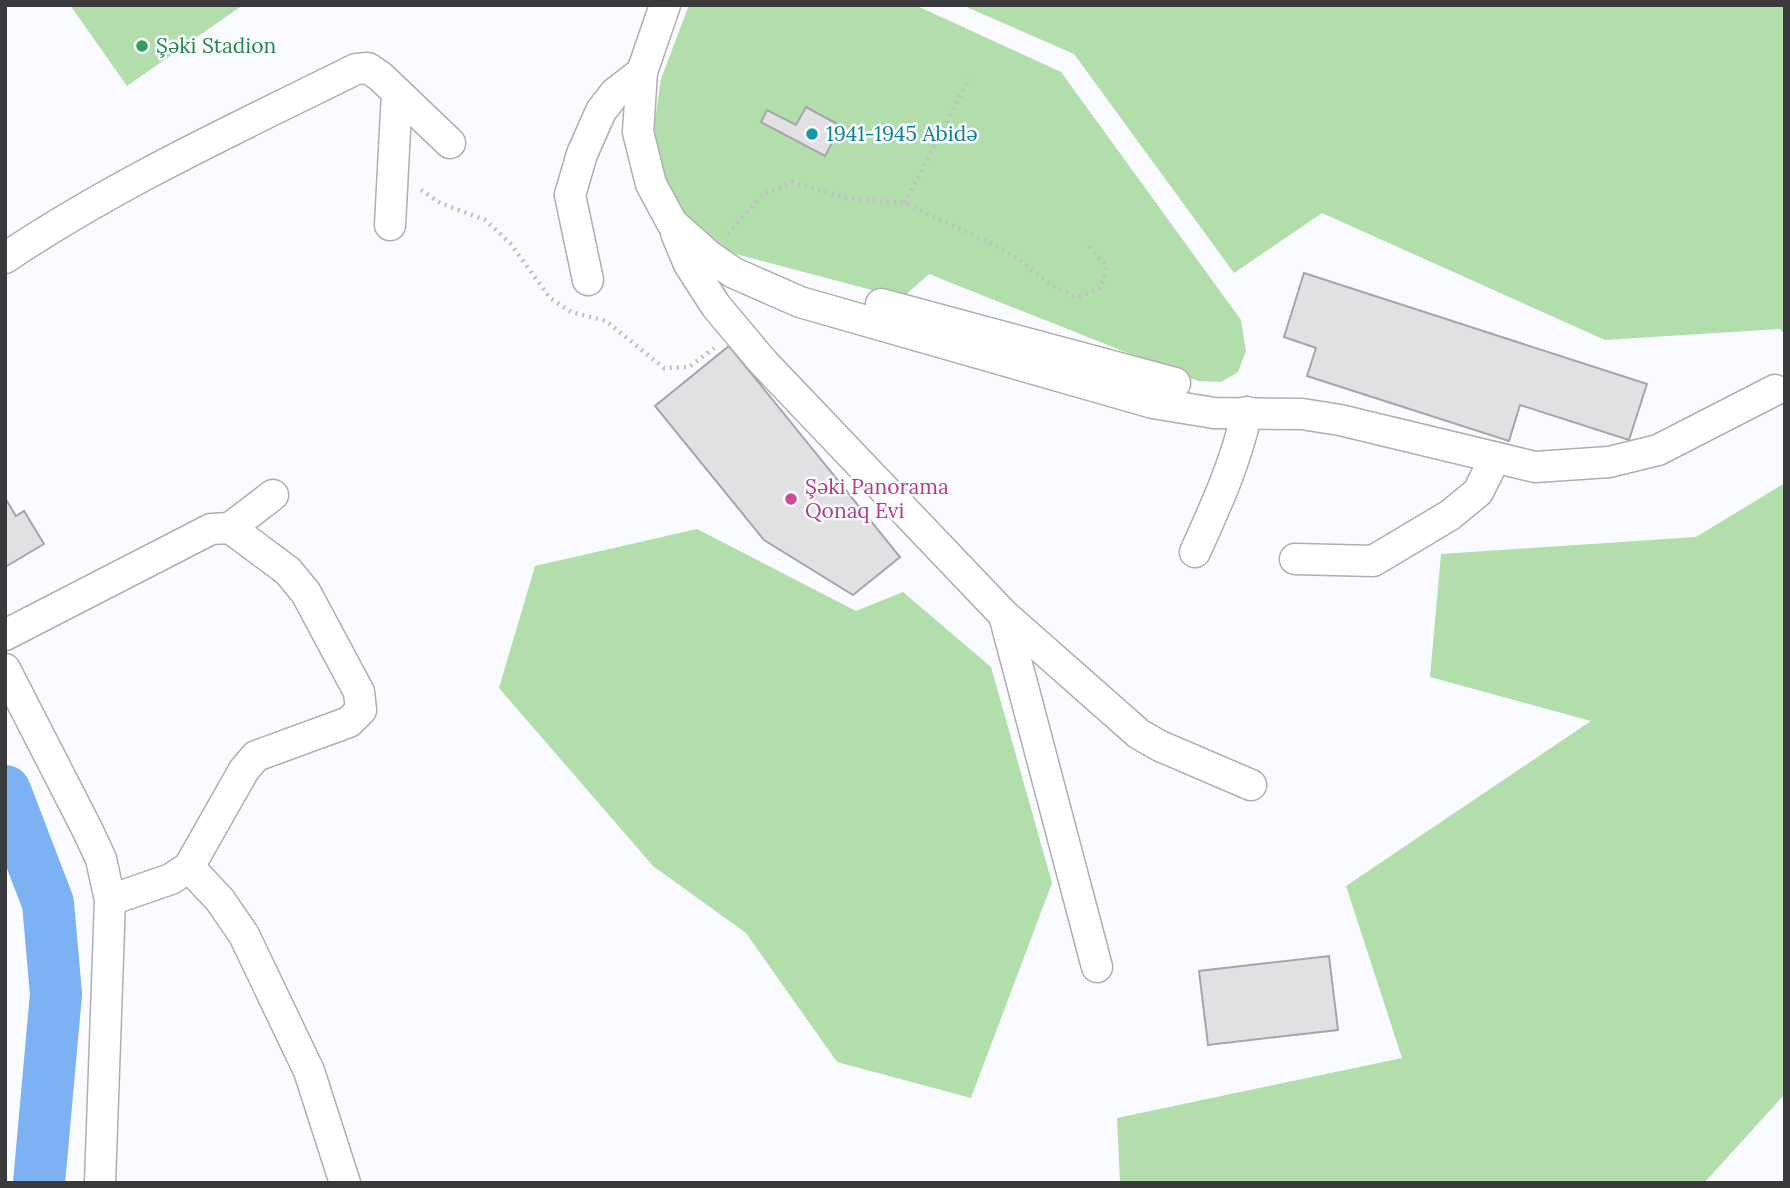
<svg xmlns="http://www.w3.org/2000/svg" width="1790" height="1188" font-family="Lora,serif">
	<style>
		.green { fill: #b2deac }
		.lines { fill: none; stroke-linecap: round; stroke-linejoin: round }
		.river { stroke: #7cb1f3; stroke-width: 52 }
		.building { fill: #e1e1e4; stroke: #a6a6a9; stroke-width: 2 }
		.minor-casing { stroke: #afafb2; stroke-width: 33 }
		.path { stroke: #bebec1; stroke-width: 4.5; stroke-dasharray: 2 5; stroke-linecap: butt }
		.minor { stroke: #fff; stroke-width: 30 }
		.leisure-dot { fill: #2e9e5b; stroke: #fafbfe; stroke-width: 2.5 }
		.culture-dot { fill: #0f9aa8; stroke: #fafbfe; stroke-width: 2.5 }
		.hotel-dot { fill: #d1479c; stroke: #fafbfe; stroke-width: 2.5 }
		.labels { text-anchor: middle; stroke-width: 5; stroke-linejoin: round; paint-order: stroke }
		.leisure-label { font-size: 21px; fill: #27864d; stroke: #fafbfe; text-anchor: start }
		.culture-label { font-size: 21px; fill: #0d838f; stroke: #fafbfe; text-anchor: start }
		.hotel-label { font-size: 21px; fill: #b23c85; stroke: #fafbfe; text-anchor: start }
	</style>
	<rect width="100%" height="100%" fill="#fafbfe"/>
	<g class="green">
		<polygon points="70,5 243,5 127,86"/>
		<polygon points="689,5 915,5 1061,72 1241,320 1246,351 1238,372 1221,382 1198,381 929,274 902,298 732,253 694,226 676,204 659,168 654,126 661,79"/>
		<polygon points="962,5 1785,5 1785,334 1780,329 1605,340 1322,213 1234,273 1074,54"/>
		<polygon points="1785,483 1785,1094 1704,1183 1120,1183 1117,1118 1402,1058 1346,886 1591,721 1430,677 1441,554 1696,537"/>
		<polygon points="697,529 856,611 903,592 991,667 1052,883 971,1098 837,1062 746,933 653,866 499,688 535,566"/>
	</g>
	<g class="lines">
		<polyline class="river" points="5,791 48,903 56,994 39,1183"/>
	</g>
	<g class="building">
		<polygon points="806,107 841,126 825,156 761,122 767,110 796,125"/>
		<polygon points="1304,273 1647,384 1629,440 1520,405 1509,441 1307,376 1316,348 1284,337"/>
		<polygon points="729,346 900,557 853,595 764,540 655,406"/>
		<polygon points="5,498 16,516 24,511 44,544 5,567"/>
		<polygon points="1329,956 1338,1030 1208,1045 1199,971"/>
	</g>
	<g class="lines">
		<g class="minor-casing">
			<g id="minor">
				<polyline points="665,5 642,72 638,132 651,184 672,223 709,256 734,273 800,302 1153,403 1214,413 1302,414 1340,420 1535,467 1609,462 1658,450 1775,390"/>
				<polyline points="390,225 397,93"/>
				<polyline points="676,233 689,264 716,306 763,362 1004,615 1139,734 1160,746 1251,785"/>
				<path d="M5 258C115 184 237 128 356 69L368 68 381 77 450 143"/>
				<polyline points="588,280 570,195 582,154 601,111 615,93 642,72"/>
				<polyline points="881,304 1175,383"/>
				<polyline points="230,528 273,495"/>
				<path d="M1195 552C1216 506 1236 462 1247 412"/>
				<polyline points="1295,559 1373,561 1450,515 1478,492 1495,458"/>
				<polyline points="1004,615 1097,967"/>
				<polyline points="5,635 211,529 230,528 288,571 306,593 359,692 361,710 349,722 256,756 244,770 189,867 171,879 110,900"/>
				<polyline points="5,669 87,829 101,859 110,900 100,1183"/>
				<polyline points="189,867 220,900 244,935 309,1071 345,1183"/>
			</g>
		</g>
		<g class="path">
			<polyline points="421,190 440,203 485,220 510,243 550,298 571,312 606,321 664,368 689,367 714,348"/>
			<polyline points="905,203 969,78"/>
			<polyline points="728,234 763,194 792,182 845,198 905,203 990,243 1017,258 1054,287 1078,297 1100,288 1107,266 1089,246"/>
		</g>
		<use href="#minor" class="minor"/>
	</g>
	<circle class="leisure-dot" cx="142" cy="46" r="7"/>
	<circle class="culture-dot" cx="812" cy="134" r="7"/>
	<circle class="hotel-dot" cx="791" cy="499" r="7"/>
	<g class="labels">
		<g class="leisure-label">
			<text x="156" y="53">Şəki Stadion</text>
		</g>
		<g class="culture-label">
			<text x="826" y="141">1941-1945 Abidə</text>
		</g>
		<g class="hotel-label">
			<text x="805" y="494">Şəki Panorama<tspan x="805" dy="24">Qonaq Evi</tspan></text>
		</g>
	</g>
	<rect width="1790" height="1188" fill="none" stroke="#3a3a3c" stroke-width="14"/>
</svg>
